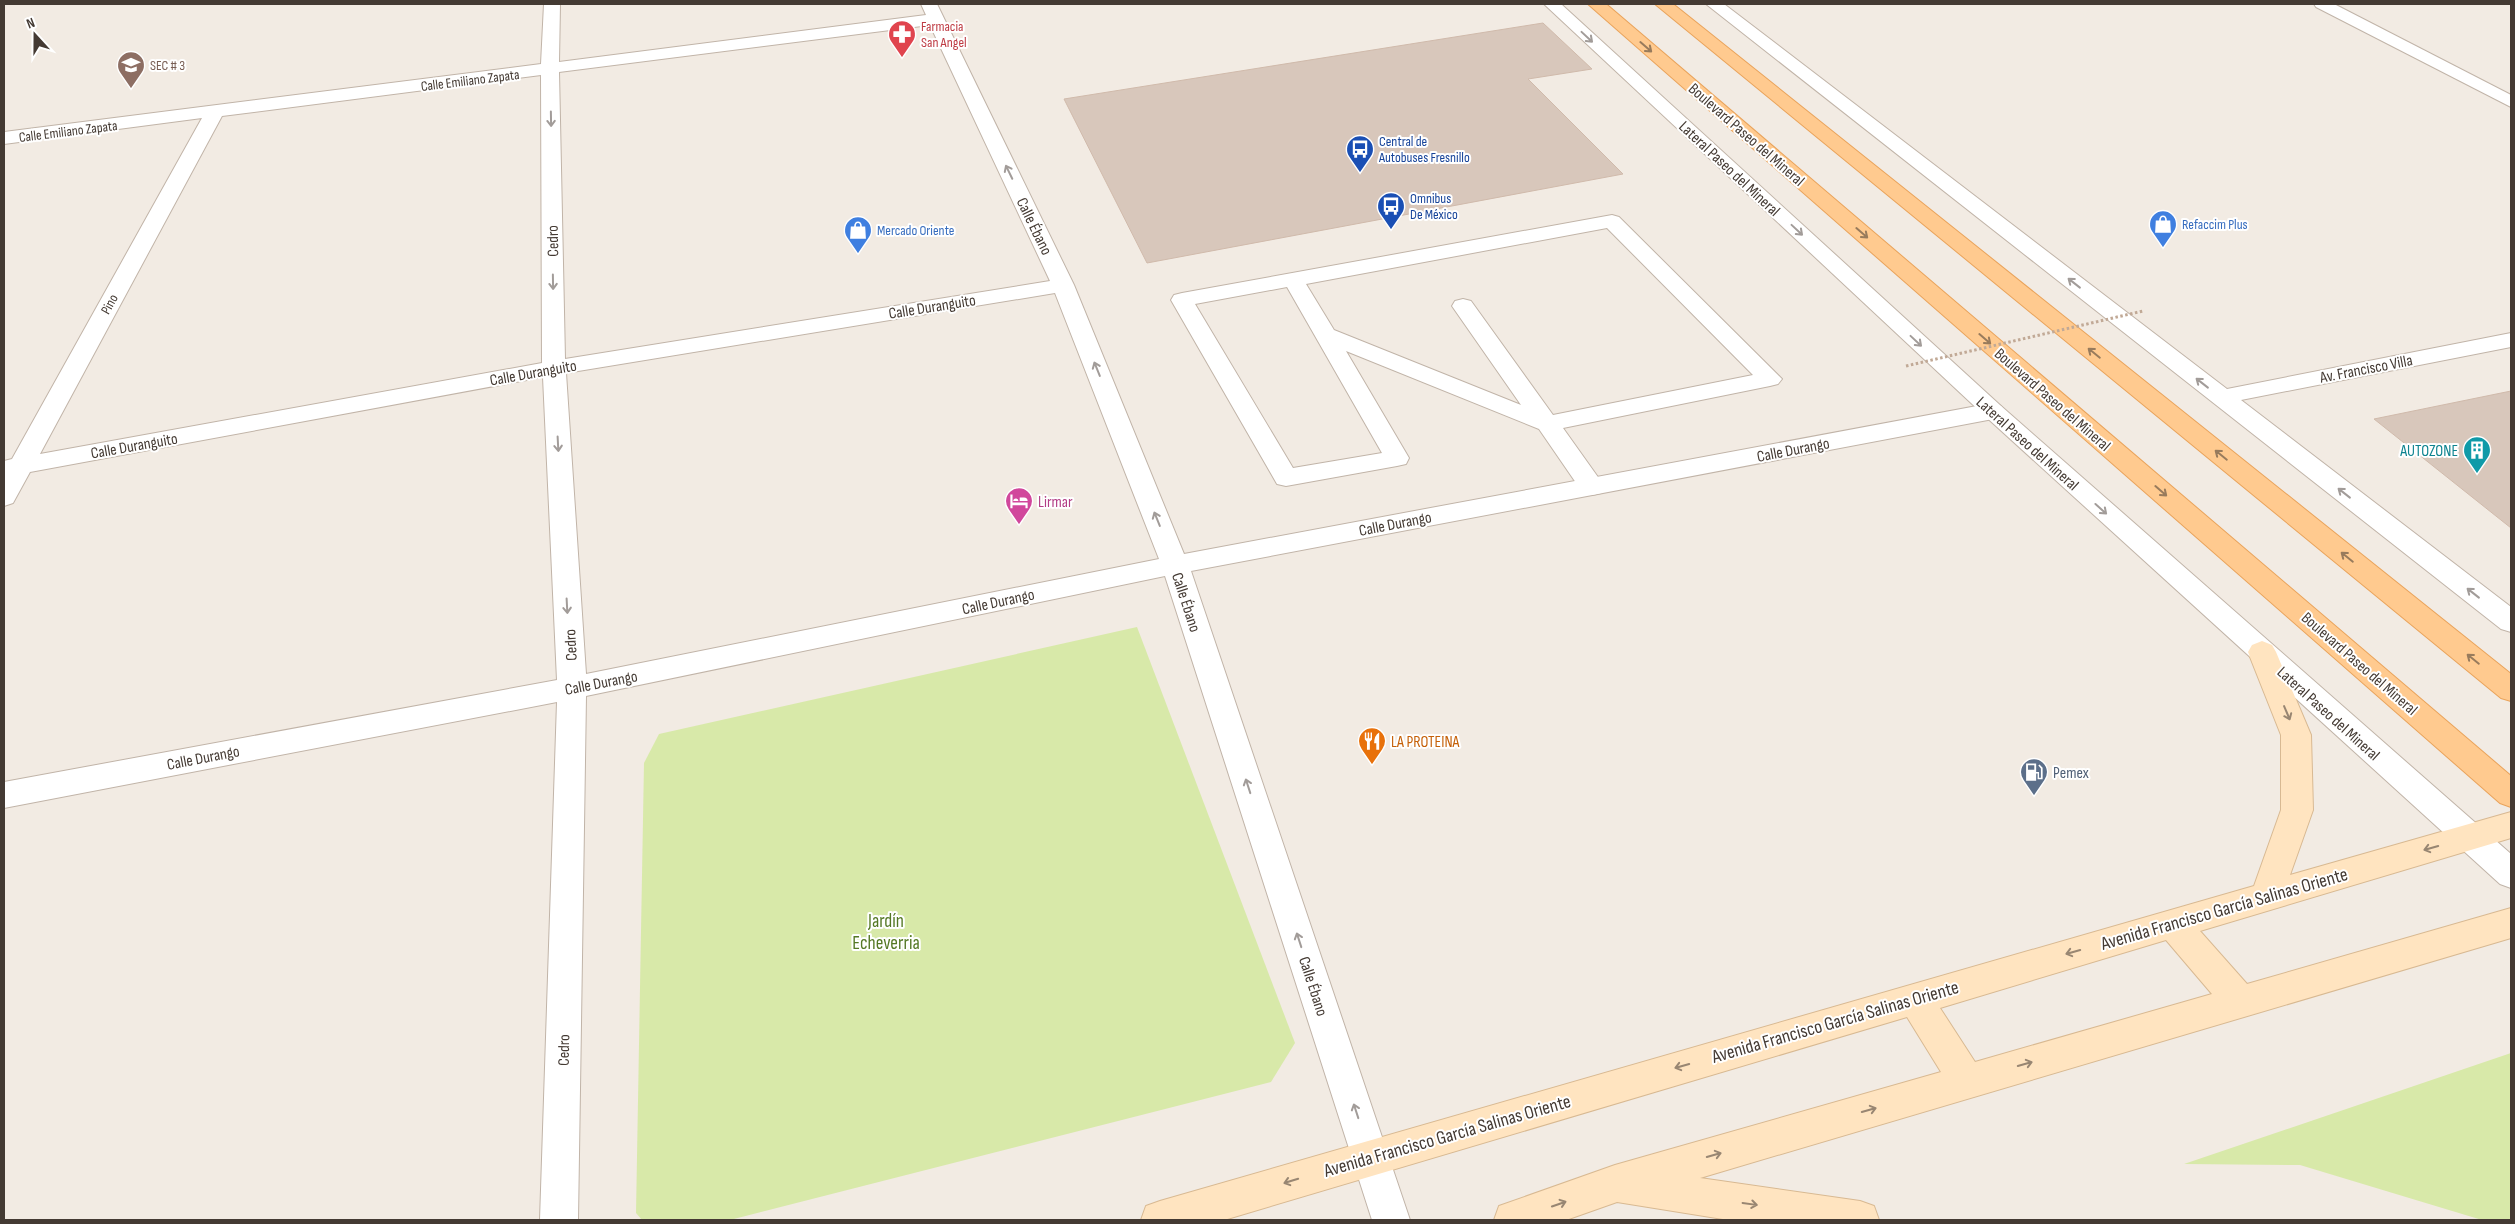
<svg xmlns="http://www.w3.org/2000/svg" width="2515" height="1224" font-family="'Sofia Sans Condensed',sans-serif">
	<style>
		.green { fill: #d8e9a9 }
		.building { fill: #d8c7bb; stroke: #d0baab }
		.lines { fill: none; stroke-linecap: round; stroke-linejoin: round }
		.service-casing { stroke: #c1b4a8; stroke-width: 2 }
		.minor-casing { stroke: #c1b4a8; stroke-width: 2 }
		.tertiary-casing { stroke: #c1b4a8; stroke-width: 2 }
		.secondary-casing { stroke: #d8b992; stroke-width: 2 }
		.primary-casing { stroke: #e9a35b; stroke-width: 2 }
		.service { fill: #fff; fill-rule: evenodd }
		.minor { fill: #fff; fill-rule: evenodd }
		.tertiary { fill: #fff; fill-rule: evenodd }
		.secondary { fill: #ffe4c0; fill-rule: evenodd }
		.primary { fill: #ffca8f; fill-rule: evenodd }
		.path-bridge { stroke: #c1a996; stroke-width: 3; stroke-dasharray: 2.5 2.5; stroke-linecap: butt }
		.oneway { stroke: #a29c99 }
		.oneway2 { stroke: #987b5c }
		.oneway3 { stroke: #988672 }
		.labels { text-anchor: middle; stroke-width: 4; stroke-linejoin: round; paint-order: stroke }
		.far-health-label { font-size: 14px; fill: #be3a42; stroke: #fff; text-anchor: start }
		.far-education-label { font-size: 14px; fill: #785e54; stroke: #fff; text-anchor: start }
		.far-street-label { font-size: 14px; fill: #443a33; stroke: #fff }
		.far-transit-label { font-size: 14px; fill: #164399; stroke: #fff; text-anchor: start }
		.far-shop-label { font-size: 14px; fill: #366cbe; stroke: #fff; text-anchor: start }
		.street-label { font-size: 16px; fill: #443a33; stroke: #fff }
		.culture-label { font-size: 16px; fill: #0d838f; stroke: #fff; text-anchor: end }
		.hotel-label { font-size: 16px; fill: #b23c85; stroke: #fff; text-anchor: start }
		.food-label { font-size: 16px; fill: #c56008; stroke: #fff; text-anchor: start }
		.service-label { font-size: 16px; fill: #4e5e75; stroke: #fff; text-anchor: start }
		.near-street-label { font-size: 19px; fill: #443a33; stroke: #fff }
		.near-park-label { font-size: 19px; fill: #547824; stroke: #fff }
	</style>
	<rect width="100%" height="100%" fill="#f2ebe3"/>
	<g class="green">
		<polygon points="1137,627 1295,1043 1271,1082 730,1220 642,1220 636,1213 644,763 659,734"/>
		<polygon points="2511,1053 2511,1220 2482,1220 2300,1165 2184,1164"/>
	</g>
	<g class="building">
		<polygon points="1543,23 1592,69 1528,79 1623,174 1147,263 1064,99"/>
		<polygon points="2511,391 2511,528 2374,419"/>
	</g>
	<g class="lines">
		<g class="service-casing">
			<path id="service" d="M1612 215 1619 217 1782 379 1778 384 1770 386 1563 428 1605 487 1601 493 1592 495 1583 493 1539 429 1346 351 1409 458 1406 464 1397 466 1286 486 1277 484 1171 300 1174 295 1182 293ZM1607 228 1753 375 1553 415 1471 301 1463 299 1455 301 1452 306 1521 405 1334 330 1306 284ZM1287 287 1382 453 1293 468 1195 304Z"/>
		</g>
		<g class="minor-casing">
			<g id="minor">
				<path d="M544 4H560L559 62 926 15 921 4H937L1074 285 1184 554 1993 403 2001 406 2005 411 2001 416 1993 419 1191 571 1410 1220H1372L1165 576 586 696 578 1220H540L557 702 4 808V782L557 680 543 377 30 472 13 503 4 506V461L12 459 202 118 4 144V132L541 64ZM930 25 1050 281 565 359 559 72ZM541 75 542 363 40 454 222 116ZM1055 293 1159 559 586 674 566 373Z"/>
				<polygon points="2314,4 2334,4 2511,95 2511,107 2316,7"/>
			</g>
		</g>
		<g class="tertiary-casing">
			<g id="tertiary">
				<polygon points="1544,4 1561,4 2001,406 2511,854 2511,888 2500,884 1985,416"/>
				<polygon points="1706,4 1724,4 2227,389 2511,333 2511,347 2241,400 2511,607 2511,632 2501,629"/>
			</g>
		</g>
		<g class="secondary-casing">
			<path id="secondary" d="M2262 641 2272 645 2276 652 2311 735 2313 810 2290 875 2511 812V838L2200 931 2247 984 2511 908V938L1700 1178 1860 1201 1874 1206 1879 1220H1729L1617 1202 1566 1220H1494L1499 1206 1615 1165 1941 1072 1907 1017 1224 1220H1141L1146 1206 1160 1201 2254 886 2281 810V735L2248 652 2252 645ZM2166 940 2212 994 1975 1062 1940 1008Z"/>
		</g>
		<g class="primary-casing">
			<g id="primary">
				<polygon points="1588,4 1606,4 2511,776 2511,807 2500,803"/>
				<polygon points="1655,4 1673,4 2511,674 2511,701 2501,698"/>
			</g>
		</g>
		<use href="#service" class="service"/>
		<use href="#minor" class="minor"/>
		<use href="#tertiary" class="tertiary"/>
		<use href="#secondary" class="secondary"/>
		<use href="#primary" class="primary"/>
		<polyline class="path-bridge" points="1906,366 2143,311"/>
	</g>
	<defs><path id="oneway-shaft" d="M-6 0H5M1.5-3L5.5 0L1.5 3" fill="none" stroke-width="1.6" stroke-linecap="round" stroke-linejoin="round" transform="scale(1.25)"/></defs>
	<g class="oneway">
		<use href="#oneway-shaft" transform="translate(1587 37) rotate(43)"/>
		<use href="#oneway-shaft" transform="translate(551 119) rotate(89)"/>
		<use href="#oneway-shaft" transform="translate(1009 172) rotate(-116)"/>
		<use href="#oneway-shaft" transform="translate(1797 230) rotate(43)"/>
		<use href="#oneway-shaft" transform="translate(553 282) rotate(89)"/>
		<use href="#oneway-shaft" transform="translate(2074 283) rotate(-142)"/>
		<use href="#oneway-shaft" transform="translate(1916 341) rotate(43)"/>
		<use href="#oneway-shaft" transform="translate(1097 369) rotate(-112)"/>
		<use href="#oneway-shaft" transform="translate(2202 383) rotate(-142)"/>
		<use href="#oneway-shaft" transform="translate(558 444) rotate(87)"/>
		<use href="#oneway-shaft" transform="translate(2344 493) rotate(-142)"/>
		<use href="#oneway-shaft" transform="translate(2101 509) rotate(42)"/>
		<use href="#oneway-shaft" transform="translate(1157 519) rotate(-112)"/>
		<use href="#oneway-shaft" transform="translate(2473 593) rotate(-142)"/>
		<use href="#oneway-shaft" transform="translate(567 606) rotate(87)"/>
		<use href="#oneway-shaft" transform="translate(1248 786) rotate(-108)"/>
		<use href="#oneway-shaft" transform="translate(1299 940) rotate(-108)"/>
		<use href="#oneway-shaft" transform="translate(1356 1111) rotate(-108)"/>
	</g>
	<g class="oneway2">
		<use href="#oneway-shaft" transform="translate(1646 47) rotate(41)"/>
		<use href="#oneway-shaft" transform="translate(1862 233) rotate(41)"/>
		<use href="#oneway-shaft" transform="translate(1985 339) rotate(41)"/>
		<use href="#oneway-shaft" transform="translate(2094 353) rotate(-141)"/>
		<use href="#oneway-shaft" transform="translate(2221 455) rotate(-141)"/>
		<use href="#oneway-shaft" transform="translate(2161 491) rotate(41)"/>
		<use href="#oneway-shaft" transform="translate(2347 557) rotate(-141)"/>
		<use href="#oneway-shaft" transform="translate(2473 659) rotate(-141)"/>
	</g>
	<g class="oneway3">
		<use href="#oneway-shaft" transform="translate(2287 713) rotate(67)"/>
		<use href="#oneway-shaft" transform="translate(2431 848) rotate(164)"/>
		<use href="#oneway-shaft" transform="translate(2073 952) rotate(164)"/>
		<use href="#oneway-shaft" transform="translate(2025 1064) rotate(-16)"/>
		<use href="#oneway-shaft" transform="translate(1682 1066) rotate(164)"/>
		<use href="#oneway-shaft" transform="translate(1869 1110) rotate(-16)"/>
		<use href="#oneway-shaft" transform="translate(1714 1155) rotate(-16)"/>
		<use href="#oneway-shaft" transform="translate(1291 1181) rotate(163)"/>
		<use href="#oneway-shaft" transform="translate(1559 1204) rotate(-19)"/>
		<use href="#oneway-shaft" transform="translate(1750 1204) rotate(8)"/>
	</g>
	<defs>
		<g id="pharmacy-pin" transform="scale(1.4375)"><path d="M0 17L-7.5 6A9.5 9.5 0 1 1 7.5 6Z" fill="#e0444e" stroke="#fff"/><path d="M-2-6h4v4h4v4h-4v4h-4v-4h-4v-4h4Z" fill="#fff"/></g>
		<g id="school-pin" transform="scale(1.4375)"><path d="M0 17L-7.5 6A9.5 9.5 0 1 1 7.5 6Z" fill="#8d6e63" stroke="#fff"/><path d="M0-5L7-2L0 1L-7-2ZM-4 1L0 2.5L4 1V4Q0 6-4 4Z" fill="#fff"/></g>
		<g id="bus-pin" transform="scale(1.4375)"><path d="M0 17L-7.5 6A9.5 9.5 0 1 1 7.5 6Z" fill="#1a4fb4" stroke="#fff"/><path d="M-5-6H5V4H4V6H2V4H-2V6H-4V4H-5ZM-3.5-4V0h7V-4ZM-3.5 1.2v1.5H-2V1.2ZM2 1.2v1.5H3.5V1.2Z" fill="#fff"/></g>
		<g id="shop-pin" transform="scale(1.4375)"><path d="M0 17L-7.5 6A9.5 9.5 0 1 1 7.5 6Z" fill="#3f7fe0" stroke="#fff"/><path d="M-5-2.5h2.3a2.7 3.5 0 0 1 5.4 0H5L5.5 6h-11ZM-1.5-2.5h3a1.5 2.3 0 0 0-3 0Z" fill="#fff"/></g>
		<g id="building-pin" transform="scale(1.4375)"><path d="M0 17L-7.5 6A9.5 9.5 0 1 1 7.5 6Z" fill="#0f9aa8" stroke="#fff"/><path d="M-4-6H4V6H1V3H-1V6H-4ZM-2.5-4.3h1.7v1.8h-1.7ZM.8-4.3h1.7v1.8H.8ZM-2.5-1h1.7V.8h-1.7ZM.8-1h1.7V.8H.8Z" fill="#fff"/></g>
		<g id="hotel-pin" transform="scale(1.4375)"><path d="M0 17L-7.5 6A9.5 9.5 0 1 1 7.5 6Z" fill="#d1479c" stroke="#fff"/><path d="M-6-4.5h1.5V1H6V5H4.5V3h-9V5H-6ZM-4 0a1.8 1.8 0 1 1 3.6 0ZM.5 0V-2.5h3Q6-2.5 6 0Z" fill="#fff"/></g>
		<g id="restaurant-pin" transform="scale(1.4375)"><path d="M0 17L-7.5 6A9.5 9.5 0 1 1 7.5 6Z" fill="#e8710a" stroke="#fff"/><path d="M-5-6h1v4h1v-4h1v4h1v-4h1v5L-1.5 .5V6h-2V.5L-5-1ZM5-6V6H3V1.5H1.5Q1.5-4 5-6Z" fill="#fff"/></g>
		<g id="fuel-pin" transform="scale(1.4375)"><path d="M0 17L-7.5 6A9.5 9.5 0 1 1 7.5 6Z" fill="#5c6f8a" stroke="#fff"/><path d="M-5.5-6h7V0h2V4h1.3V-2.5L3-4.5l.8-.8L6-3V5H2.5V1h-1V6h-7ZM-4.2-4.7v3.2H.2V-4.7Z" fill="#fff"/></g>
	</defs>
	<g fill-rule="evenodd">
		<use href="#pharmacy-pin" x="902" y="34"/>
		<use href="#school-pin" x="131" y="65"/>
		<use href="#bus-pin" x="1360" y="149"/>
		<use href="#bus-pin" x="1391" y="206"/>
		<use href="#shop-pin" x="2163" y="224"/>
		<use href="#shop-pin" x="858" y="230"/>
		<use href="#building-pin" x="2477" y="450"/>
		<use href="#hotel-pin" x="1019" y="501"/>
		<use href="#restaurant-pin" x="1372" y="741"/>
		<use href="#fuel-pin" x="2034" y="772"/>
	</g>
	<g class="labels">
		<g class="far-health-label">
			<text x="921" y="31">Farmacia<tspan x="921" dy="16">San Angel</tspan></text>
		</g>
		<g class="far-education-label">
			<text x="150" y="70">SEC # 3</text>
		</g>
		<g class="far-street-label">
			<text transform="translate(470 80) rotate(-7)" y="5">Calle Emiliano Zapata</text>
			<text transform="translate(68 131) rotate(-7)" y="5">Calle Emiliano Zapata</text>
			<text transform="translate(109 304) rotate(-61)" y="5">Pino</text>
		</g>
		<g class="far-transit-label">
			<text x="1379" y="146">Central de<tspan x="1379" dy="16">Autobuses Fresnillo</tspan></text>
			<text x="1410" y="203">Omnibus<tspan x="1410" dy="16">De México</tspan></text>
		</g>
		<g class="far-shop-label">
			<text x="2182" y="229">Refaccim Plus</text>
			<text x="877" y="235">Mercado Oriente</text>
		</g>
		<g class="street-label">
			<text transform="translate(1747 134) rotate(41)" y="6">Boulevard Paseo del Mineral</text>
			<text transform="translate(1730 168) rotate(43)" y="6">Lateral Paseo del Mineral</text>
			<text transform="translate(1035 226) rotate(64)" y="6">Calle Ébano</text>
			<text transform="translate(552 241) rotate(-91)" y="6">Cedro</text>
			<text transform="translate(932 306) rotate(-9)" y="6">Calle Duranguito</text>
			<text transform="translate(2366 368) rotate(-11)" y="6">Av. Francisco Villa</text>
			<text transform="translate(533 372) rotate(-10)" y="6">Calle Duranguito</text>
			<text transform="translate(2053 399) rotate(41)" y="6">Boulevard Paseo del Mineral</text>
			<text transform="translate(2028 443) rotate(42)" y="6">Lateral Paseo del Mineral</text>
			<text transform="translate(134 445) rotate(-10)" y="6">Calle Duranguito</text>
			<text transform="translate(1793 449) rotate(-11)" y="6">Calle Durango</text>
			<text transform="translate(1395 523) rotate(-11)" y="6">Calle Durango</text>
			<text transform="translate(998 601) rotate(-12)" y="6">Calle Durango</text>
			<text transform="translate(1187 602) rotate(72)" y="6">Calle Ébano</text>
			<text transform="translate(570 645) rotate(-93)" y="6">Cedro</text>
			<text transform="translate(2360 663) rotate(41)" y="6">Boulevard Paseo del Mineral</text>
			<text transform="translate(601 682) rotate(-11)" y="6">Calle Durango</text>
			<text transform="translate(2329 713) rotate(42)" y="6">Lateral Paseo del Mineral</text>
			<text transform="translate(203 757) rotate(-11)" y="6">Calle Durango</text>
			<text transform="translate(1314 986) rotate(72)" y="6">Calle Ébano</text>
			<text transform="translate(563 1050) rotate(-89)" y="6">Cedro</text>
		</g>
		<g class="culture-label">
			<text x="2458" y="456">AUTOZONE</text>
		</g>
		<g class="hotel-label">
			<text x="1038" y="507">Lirmar</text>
		</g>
		<g class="food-label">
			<text x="1391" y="747">LA PROTEINA</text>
		</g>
		<g class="service-label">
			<text x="2053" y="778">Pemex</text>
		</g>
		<g class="near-street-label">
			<text transform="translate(2224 908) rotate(-16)" y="7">Avenida Francisco García Salinas Oriente</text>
			<text transform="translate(1835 1021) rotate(-16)" y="7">Avenida Francisco García Salinas Oriente</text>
			<text transform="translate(1447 1135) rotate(-16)" y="7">Avenida Francisco García Salinas Oriente</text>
		</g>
		<g class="near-park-label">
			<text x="886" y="927">Jardín<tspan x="886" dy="22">Echeverria</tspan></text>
		</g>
	</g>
	<rect width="2515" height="1224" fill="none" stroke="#443a33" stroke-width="10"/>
	<g transform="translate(35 35) rotate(339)" stroke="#ffffff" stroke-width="4" paint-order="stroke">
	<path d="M0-4L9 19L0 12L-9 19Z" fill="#443a33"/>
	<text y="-8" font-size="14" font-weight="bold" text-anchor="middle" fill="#443a33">N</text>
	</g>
</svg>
